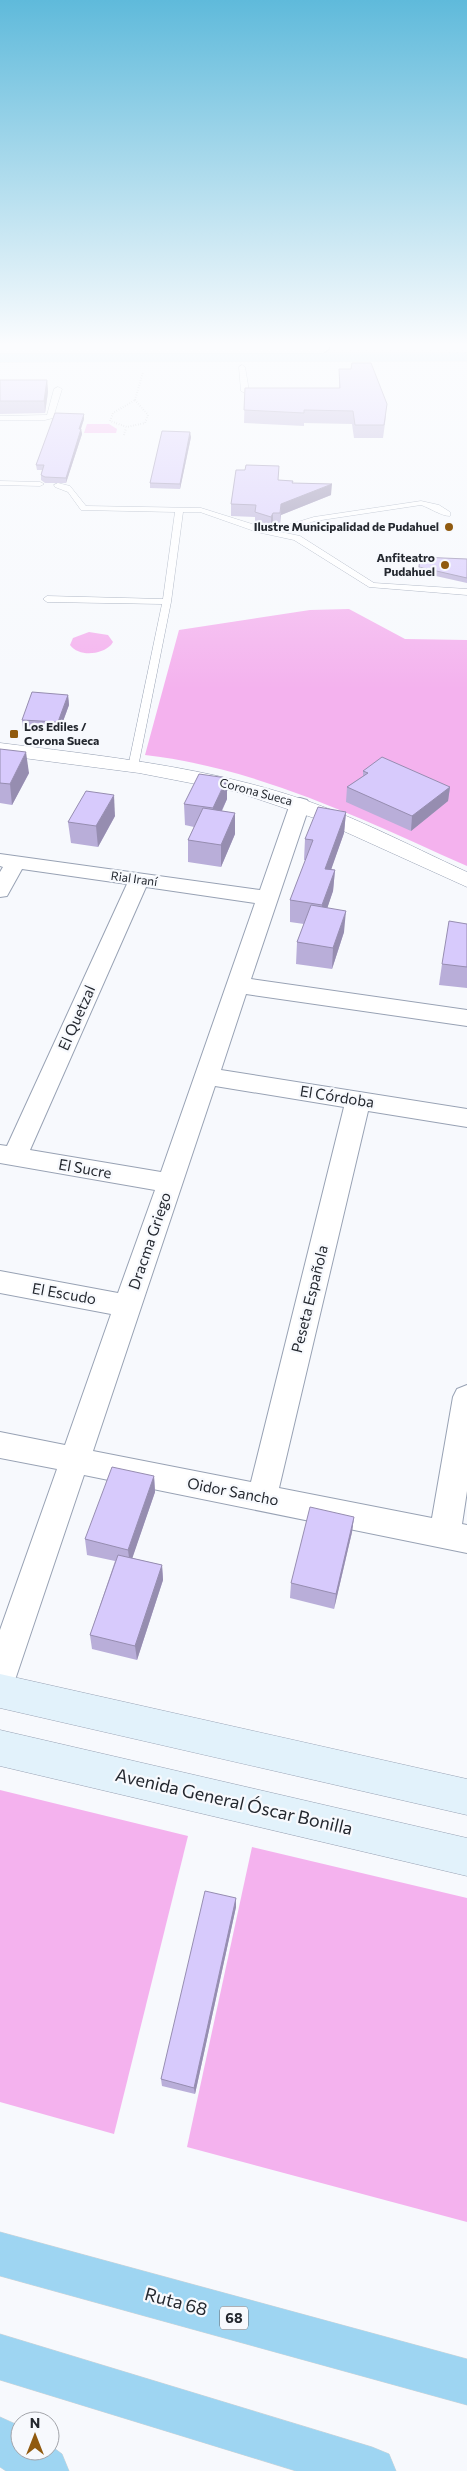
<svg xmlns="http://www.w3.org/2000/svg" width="467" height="2471" font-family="Commissioner,sans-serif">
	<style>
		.green { fill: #f4b2ee }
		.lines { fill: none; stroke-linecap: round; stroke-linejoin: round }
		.service-casing { stroke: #98a2b4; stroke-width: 1 }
		.minor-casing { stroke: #98a2b4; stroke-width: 2 }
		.tertiary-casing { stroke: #98a2b4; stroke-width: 1 }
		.secondary-casing { stroke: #98a2b4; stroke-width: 1 }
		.primary-casing { stroke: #d3d4d5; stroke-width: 1 }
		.motorway-casing { stroke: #d3d4d5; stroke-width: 1 }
		.path { stroke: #b4b7bc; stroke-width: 2; stroke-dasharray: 0.5 2; stroke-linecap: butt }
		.service { fill: #fff; fill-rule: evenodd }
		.minor { fill: #fff; fill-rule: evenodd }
		.tertiary { fill: #fff; fill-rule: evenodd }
		.secondary { fill: #e2f2fb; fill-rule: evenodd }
		.primary { fill: #c5e6f7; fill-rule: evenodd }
		.motorway { fill: #9ed5f2; fill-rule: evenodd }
		.wall { fill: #b9aed9 }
		.shaded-wall { fill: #968db0 }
		.building { fill: #d7cafc; stroke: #968db0 }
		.poi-dot { fill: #905a0f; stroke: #f7f9fd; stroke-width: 2 }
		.labels { text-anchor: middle; stroke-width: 4.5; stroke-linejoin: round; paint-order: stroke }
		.far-poi-label { font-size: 12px; font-weight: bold; fill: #24282f; stroke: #f7f9fd; text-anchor: end }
		.far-street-label { font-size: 12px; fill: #24282f; stroke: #f7f9fd }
		.shield { fill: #f7f9fd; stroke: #63676d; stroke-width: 1 }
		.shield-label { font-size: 14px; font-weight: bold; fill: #24282f }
		.street-label { font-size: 15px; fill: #24282f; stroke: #f7f9fd }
		.near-street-label { font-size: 18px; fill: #24282f; stroke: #f7f9fd }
	</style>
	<rect width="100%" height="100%" fill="#f7f9fd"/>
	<g class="green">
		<polygon points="87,424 109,424 117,429 116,433 84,433"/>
		<path d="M349 609 405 639 467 640V866C364 820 259 768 145 755L179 630 310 610Z"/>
		<path d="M89 632 108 635 113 642 111 645C101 655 79 657 70 645L73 638Z"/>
		<polygon points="0,1790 188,1836 114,2134 0,2102"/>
		<polygon points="252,1847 467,1898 467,2222 187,2147"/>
	</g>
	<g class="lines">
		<g class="service-casing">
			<g id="service">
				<polygon points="242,365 245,367 249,391 245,393 241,391 239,367"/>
				<polygon points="58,387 62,389 53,418 45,420 0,420 0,416 47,415 54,389"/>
				<polygon points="0,481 40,482 44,484 40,486 0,485"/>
				<path d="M58 483 70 486 86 506 201 508 271 530 314 517 421 501 439 505 450 512V516C441 516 430 508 421 505L315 521 281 532 300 536 374 583 467 589V595L369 587 294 540 257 532 200 512H183L171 602 138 767 129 769 128 767 162 604 47 602 43 599 47 596 163 599 175 512 81 510 68 492 55 487 54 485Z"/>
			</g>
		</g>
		<g class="minor-casing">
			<g id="minor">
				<polygon points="316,343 328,343 329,349 323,353 0,353 0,345"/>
				<path d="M300 798 307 800 310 804 251 979 467 1010V1026L246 994 221 1070 467 1109V1127L368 1111 279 1488 432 1518 453 1397 457 1389 467 1385V1491L462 1524 467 1525V1553L84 1475 16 1677 12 1688 0 1693V1630L57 1469 0 1458V1432L65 1445 111 1314 0 1293V1271L118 1293 155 1190 0 1163V1145L7 1146 127 884 22 869 7 896 0 897V872L3 867 0 866V854L260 890 290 804 293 800ZM146 887 255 903 161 1172 30 1150ZM215 1086 344 1107 251 1482 93 1451Z"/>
			</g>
		</g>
		<g class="tertiary-casing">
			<path id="tertiary" d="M0 743C95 755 191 765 283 793 347 812 406 844 467 872V887L317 819 237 792 139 773 0 755Z"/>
		</g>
		<g class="secondary-casing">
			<g id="secondary">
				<polygon points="0,1674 467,1779 467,1815 0,1708"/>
				<polygon points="0,1730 467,1838 467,1876 0,1766"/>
			</g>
		</g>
		<g class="primary-casing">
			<polygon id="primary" points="467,353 467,361 0,362 0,354"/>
		</g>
		<g class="motorway-casing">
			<g id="motorway">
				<polygon points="0,2232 467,2359 467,2405 0,2276"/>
				<polygon points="0,2334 372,2447 389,2454 396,2471 296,2471 0,2380"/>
				<polygon points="0,2417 20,2426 20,2451 50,2451 50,2445 62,2454 69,2471 6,2471 0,2467"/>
			</g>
		</g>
		<g class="path">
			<polygon points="135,400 148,415 145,423 127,427 110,421 113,413"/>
			<polyline points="135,400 143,372"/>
			<polyline points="124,435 126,428"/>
		</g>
		<use href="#service" class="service"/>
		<use href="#minor" class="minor"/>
		<use href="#tertiary" class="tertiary"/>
		<use href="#secondary" class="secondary"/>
		<use href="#primary" class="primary"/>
		<use href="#motorway" class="motorway"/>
	</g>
	<g class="wall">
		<polygon points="339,369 386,416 383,438 354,438 352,424 304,423 304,426 244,423 245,388 339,388"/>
		<polygon points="0,380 47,380 48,392 45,413 0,414"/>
		<polygon points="84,419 81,429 82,434 66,483 45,483 41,480 41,475 42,470 37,470 36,465"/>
		<polygon points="191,437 180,489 150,488 150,483"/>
		<polygon points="279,480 293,483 331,495 281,515 280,524 273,524 271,528 255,523 255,517 231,516 231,504"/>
		<polygon points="420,557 467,559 467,583 418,572"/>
		<polygon points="68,695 69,705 59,732 23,730 22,720"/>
		<polygon points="0,749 29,773 12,805 0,803"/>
		<polygon points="363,771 450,787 448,801 411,831 346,802 347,787 363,776"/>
		<polygon points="227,799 222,811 235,813 235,834 221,867 188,862 188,840 194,827 185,825 184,804"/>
		<polygon points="346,812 344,833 331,869 335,870 333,891 327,908 344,932 332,969 296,964 297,942 304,924 290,922 290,900 306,860 304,860 305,839"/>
		<polygon points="115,816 98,847 71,843 68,822"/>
		<polygon points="467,924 467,988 439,985 442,964"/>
		<polygon points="154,1476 155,1492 132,1558 162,1565 163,1580 137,1660 92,1649 90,1635 115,1561 87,1555 85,1539"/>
		<polygon points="354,1517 352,1532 334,1609 290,1598 291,1583"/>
		<polygon points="236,1898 236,1907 195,2094 162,2086 161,2079"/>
	</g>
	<g class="shaded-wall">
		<polygon points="47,380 48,392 45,413 44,401"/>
		<polygon points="84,414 84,419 79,434 79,429"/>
		<polygon points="81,429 82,434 66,483 66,478"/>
		<polygon points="190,432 191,437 180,489 180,484"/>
		<polygon points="332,484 331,495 281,515 280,524 281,504"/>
		<polygon points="273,513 273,524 271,528 271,517"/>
		<polygon points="68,695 69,705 59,732 58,722"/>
		<polygon points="26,752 29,773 12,805 10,784"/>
		<polygon points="227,778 227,799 213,829 213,808"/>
		<polygon points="450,787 448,801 411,831 412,816"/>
		<polygon points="114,795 115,816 98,847 96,826"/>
		<polygon points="346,812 344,833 324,890 325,869"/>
		<polygon points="235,813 235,834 221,867 221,845"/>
		<polygon points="335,870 333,891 321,927 322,905"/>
		<polygon points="346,911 344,932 332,969 333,948"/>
		<polygon points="154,1476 155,1492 130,1565 128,1550"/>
		<polygon points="354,1517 352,1532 334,1609 336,1594"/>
		<polygon points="162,1565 163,1580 137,1660 135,1646"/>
		<polygon points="236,1898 236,1907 195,2094 194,2088"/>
	</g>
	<g class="building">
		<polygon points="352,363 371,363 387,404 384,425 355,425 353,411 304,410 304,413 244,410 245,388 340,388 339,369 351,369"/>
		<polygon points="0,380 47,380 44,401 0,401"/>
		<polygon points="55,413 84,414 79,429 81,429 66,478 45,477 41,475 44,465 36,465"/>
		<polygon points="162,431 190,432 180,484 150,483"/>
		<polygon points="246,465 279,466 278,480 293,481 292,483 332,484 281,504 280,513 273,513 271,517 255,512 256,505 231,504 236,470 245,470"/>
		<polygon points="420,557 467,559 467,578 419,567"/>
		<polygon points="32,692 68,695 58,722 22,720"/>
		<polygon points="0,749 26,752 10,784 0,783"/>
		<polygon points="382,757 450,787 412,816 347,787 368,773 363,771"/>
		<polygon points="199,774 227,778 213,808 184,804"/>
		<polygon points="86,791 114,795 96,826 68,822"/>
		<polygon points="318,807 346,812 325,869 335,870 322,905 290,900 313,840 305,839"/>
		<polygon points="203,808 235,813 221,845 188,840"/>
		<polygon points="311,905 346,911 333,948 297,942"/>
		<polygon points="449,921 467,924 467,967 442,964"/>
		<polygon points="112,1467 154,1476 128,1550 85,1539"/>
		<polygon points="310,1507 354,1517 336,1594 291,1583"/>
		<polygon points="118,1555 162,1565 135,1646 90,1635"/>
		<polygon points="205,1891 236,1898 194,2088 161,2079"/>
	</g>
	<linearGradient id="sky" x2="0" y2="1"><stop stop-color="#5fbadb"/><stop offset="0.5" stop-color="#fbfcfe"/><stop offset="1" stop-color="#fbfcfe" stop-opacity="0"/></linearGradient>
	<rect width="467" height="689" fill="url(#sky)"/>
	<g class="poi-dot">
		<circle cx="449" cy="527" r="5"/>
		<circle cx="445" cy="565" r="5"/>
		<rect x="9" y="729" width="10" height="10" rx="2.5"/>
	</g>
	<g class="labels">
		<g class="far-poi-label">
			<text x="439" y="531">Ilustre Municipalidad de Pudahuel</text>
			<text x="435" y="562">Anfiteatro<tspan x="435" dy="14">Pudahuel</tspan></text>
			<text x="24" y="731" text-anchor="start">Los Ediles /<tspan x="24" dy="14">Corona Sueca</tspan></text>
		</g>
		<g class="far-street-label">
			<text transform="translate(256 792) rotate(15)" y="4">Corona Sueca</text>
			<text transform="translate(134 879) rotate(8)" y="4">Rial Iraní</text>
		</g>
		<rect class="shield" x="220" y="2306.5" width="28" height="23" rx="4"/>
		<g class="shield-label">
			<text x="234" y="2323">68</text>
		</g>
		<g class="street-label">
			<text transform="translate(77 1018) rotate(-66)" y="5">El Quetzal</text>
			<text transform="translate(337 1097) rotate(9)" y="5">El Córdoba</text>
			<text transform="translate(85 1169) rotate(10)" y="5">El Sucre</text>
			<text transform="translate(150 1241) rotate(-71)" y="5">Dracma Griego</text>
			<text transform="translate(64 1294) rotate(10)" y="5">El Escudo</text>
			<text transform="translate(310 1299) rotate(-76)" y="5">Peseta Española</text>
			<text transform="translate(233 1492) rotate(11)" y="5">Oidor Sancho</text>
		</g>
		<g class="near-street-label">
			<text transform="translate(234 1802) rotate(13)" y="6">Avenida General Óscar Bonilla</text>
			<text transform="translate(176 2302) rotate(15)" y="6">Ruta 68</text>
		</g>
	</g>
	<g transform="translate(35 2436)"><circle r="24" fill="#f7f9fd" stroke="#a3a5ab"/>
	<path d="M0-4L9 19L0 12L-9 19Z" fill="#905a0f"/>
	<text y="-8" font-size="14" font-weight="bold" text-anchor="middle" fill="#24282f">N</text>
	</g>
</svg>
